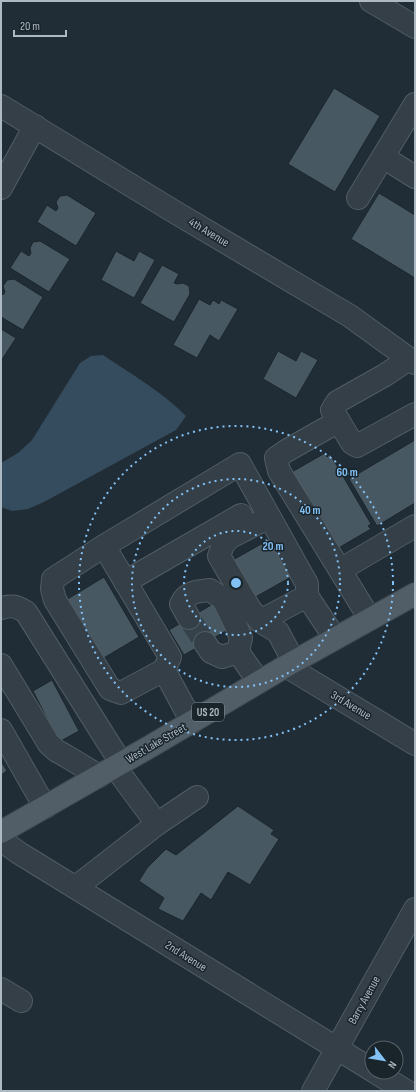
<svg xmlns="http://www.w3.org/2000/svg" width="416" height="1092" font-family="'Sofia Sans Condensed',sans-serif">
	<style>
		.water { fill: #344c5d }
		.building { fill: #485862; stroke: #1b262d }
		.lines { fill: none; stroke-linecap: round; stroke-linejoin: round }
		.minor-tunnel { stroke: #35424b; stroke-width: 22; stroke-dasharray: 22 11; stroke-linecap: butt }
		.minor-casing { stroke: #515d64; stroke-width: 24 }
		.major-casing { stroke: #3d4850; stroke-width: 24 }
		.minor { stroke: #343f47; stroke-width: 22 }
		.major { stroke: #525e67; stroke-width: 22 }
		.ring { fill: none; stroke: #83c1f4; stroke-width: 2; stroke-dasharray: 2 4 }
		.labels { text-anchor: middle; stroke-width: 3; stroke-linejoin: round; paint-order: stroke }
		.shield { fill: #19242b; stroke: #818d95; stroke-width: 1 }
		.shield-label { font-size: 11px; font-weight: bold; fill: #aebac3 }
		.street-label { font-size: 12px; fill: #aebac3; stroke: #19242b }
		.centre { fill: #83c1f4; stroke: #19242b; stroke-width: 2 }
		.ring-label { font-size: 12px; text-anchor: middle; font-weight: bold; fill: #83c1f4; stroke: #19242b; stroke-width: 3; stroke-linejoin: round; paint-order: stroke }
	</style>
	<rect width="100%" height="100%" fill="#202d36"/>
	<path class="water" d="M103 355C131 374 161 391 186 416L176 430 44 502 28 509 12 511 1 507V463L18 453 32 440 80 363 91 356Z"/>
	<g class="building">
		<polygon points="334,88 380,116 335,192 288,164"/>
		<polygon points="379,193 415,215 415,278 351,239"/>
		<polygon points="67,195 96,213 76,246 37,222 47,205 56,211 58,208 56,202 60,196"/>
		<polygon points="40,241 70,259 49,292 10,268 21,251 29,256 31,253 30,248 33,242"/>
		<polygon points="116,251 134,261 139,251 155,260 134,298 101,280"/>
		<polygon points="162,265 179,274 174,283 177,284 183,283 189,286 190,294 174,322 140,303"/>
		<polygon points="14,279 43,297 23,330 1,317 1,293 3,295 5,292 3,286 7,280"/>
		<polygon points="199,299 210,305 213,300 219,304 221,300 238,309 219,341 210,335 197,358 173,345"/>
		<polygon points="1,329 16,338 1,361"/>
		<polygon points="278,351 296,361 301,351 318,360 296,398 263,379"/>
		<polygon points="415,440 415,503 377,526 349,479"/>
		<polygon points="325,453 327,457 330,454 371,524 368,526 371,529 335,550 321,526 325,524 319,514 316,516 310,507 313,505 308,496 304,498 290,473"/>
		<polygon points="270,539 291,577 252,599 231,561"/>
		<polygon points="104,577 139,637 97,662 61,603"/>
		<polygon points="216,602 231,628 184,655 169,630"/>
		<polygon points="52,680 79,731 59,742 33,691"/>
		<polygon points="1,761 7,771 1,775"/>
		<polygon points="238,806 274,830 271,834 279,839 250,885 228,872 211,900 201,893 183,921 158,909 164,898 139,881 147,868 166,849 176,855"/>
	</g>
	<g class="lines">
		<polyline class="minor-tunnel" points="189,618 205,643"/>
		<g class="minor-casing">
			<g id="minor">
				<polyline points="371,1 415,27"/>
				<polyline points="1,106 173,211 350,316 415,363"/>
				<polyline points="383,157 415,177"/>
				<polyline points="1,188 35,126"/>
				<polyline points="358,198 415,104"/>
				<polyline points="409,359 385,375 337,402 332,410 352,443 357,446 415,414"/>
				<polyline points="339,421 286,451 276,458 279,471 370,619"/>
				<polyline points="269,517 229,538 223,545 219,556 250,609 260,621 278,632 294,662"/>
				<polyline points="104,546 240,464 307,584 307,596 335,638"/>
				<polyline points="340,570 415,526"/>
				<polyline points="125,582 241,515"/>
				<path d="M1 608C13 605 16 606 26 612L121 763"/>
				<path d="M189 618 181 604C186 592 198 591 210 590L223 599 233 619 241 638 238 652 259 682"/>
				<polyline points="260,621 307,596"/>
				<polyline points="205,643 211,652 222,657 238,652"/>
				<polyline points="1,665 49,744 57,751 66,756 99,776"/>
				<polyline points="286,666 415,744"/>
				<polyline points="164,670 121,693 110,689 55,600 52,589 53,579 104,546 160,640 170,657 164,670 192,722"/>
				<polyline points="1,730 45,807"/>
				<polyline points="115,767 157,824 197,797"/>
				<polyline points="1,840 19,853 372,1070"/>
				<polyline points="76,887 157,824"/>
				<polyline points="1,989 21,1001"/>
				<polyline points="375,1072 406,1091"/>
				<polyline points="313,1091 415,909"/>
			</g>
		</g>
		<g class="major-casing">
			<polyline id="major" points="1,832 151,746 286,666 415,594"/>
		</g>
		<use href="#minor" class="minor"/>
		<use href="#major" class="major"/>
	</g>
	<g class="ring">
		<circle cx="236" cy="583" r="52"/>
		<circle cx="236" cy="583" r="104"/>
		<circle cx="236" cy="583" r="157"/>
	</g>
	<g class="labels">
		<rect class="shield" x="192" y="703" width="32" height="18" rx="3"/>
		<g class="shield-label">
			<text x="208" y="716">US 20</text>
		</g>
		<g class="street-label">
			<text transform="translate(209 232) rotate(31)" y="4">4th Avenue</text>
			<text transform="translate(351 705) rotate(31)" y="4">3rd Avenue</text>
			<text transform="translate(156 743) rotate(-30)" y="4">West Lake Street</text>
			<text transform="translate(186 956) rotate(32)" y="4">2nd Avenue</text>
			<text transform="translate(364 1000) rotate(-61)" y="4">Barry Avenue</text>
		</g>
	</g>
	<circle cx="236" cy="583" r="6" class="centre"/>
	<g class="ring-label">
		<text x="347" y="476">60 m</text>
		<text x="310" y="514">40 m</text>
		<text x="273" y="550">20 m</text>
	</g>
	<rect width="416" height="1092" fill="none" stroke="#aebac3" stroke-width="4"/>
	<g transform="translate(384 1060) rotate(121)"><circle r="19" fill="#19242b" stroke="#556068"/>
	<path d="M0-3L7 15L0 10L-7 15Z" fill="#83c1f4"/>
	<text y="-6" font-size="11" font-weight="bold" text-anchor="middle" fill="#aebac3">N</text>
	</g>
	<path d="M14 30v6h52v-6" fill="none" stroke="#aebac3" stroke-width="2"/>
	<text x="20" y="30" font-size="12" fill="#aebac3" stroke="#19242b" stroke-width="3" paint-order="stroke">20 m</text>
</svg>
